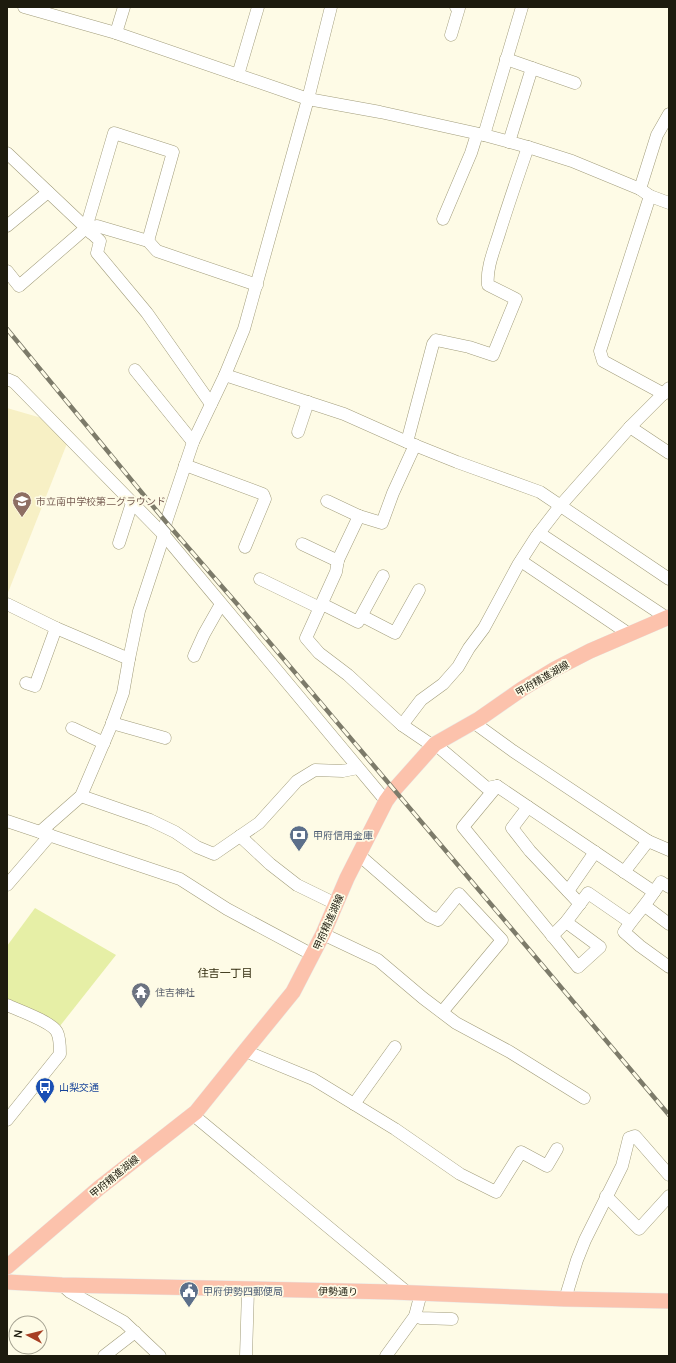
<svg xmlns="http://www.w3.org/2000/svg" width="676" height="1363" font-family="Manrope,'Noto Sans JP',sans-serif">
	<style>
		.built { fill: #f7f0c5 }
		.green { fill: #e6efa6 }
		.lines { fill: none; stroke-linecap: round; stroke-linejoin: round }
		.minor-casing { stroke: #a29d7c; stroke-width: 13 }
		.major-casing { stroke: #e8e8e7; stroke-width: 16 }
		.minor { stroke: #fff; stroke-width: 12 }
		.major { stroke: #fcc2ac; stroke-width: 15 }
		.rail-casing { stroke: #7d7b6a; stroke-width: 4.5 }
		.rail { stroke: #fefbe6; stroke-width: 3; stroke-dasharray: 9; stroke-linecap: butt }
		.labels { text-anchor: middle; stroke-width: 3.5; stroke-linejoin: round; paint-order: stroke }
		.education-label { font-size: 10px; fill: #785e54; stroke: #fefbe6; text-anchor: start }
		.street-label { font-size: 10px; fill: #1d1b0e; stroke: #fefbe6 }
		.service-label { font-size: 10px; fill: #4e5e75; stroke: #fefbe6; text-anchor: start }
		.worship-label { font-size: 10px; fill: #5b616d; stroke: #fefbe6; text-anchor: start }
		.transit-label { font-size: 10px; fill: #164399; stroke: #fefbe6; text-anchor: start }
		.neighbourhood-label { font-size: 11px; fill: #302a0c; stroke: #fefbe6 }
	</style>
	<rect width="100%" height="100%" fill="#fefbe6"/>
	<polygon class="built" points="7,408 52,421 68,441 7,595"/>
	<polygon class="green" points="35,908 116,955 56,1031 7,1005 7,946"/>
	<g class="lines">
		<g class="minor-casing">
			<g id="minor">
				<polyline points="24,7 116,33 308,99 380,112 484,135 528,147 572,161 640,189 650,196 669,203"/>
				<polyline points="116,33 124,7"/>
				<polyline points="451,35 459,8 456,7"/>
				<polyline points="506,59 575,83"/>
				<polyline points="238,75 258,7"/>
				<polyline points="484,135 522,7"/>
				<polyline points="509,142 532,68"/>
				<polyline points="7,153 100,241 97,253 147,313 211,404"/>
				<polyline points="640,189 657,135 669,114"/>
				<polyline points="650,196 600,351 603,361 664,394"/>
				<polyline points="443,219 471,153 477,134"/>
				<polyline points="7,226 48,192"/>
				<polyline points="91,233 97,226 148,241 157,251 257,285"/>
				<polyline points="7,271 19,286 86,228 114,133 173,152 148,241"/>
				<polyline points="135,370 193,442"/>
				<polyline points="225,375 344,414 407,442 457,462 540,492 669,579"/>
				<polyline points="7,379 14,382 164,535 386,801"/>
				<polyline points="630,427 669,453"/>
				<polyline points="298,432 308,402"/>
				<path d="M407 442 433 344 436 340 469 347 493 355 516 299 488 285C486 269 494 250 499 234 508 205 518 176 528 147"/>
				<polyline points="415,445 393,493 382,523 359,516 338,560 336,572 306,638 319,653 348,675 402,725 433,746"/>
				<polyline points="185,465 263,494 265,499 245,547"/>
				<polyline points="327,501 359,516"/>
				<polyline points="539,533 667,618"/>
				<polyline points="119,543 132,503"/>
				<polyline points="302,544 338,561"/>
				<polyline points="521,561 629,634"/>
				<polyline points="260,579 320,608"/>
				<polyline points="7,604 56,628 129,659"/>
				<polyline points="322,604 358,622 383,576"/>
				<polyline points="362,616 395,633 419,590"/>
				<polyline points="194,656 204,634 221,604"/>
				<polyline points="26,683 35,686 56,628"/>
				<polyline points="473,722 513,751 648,841 669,850"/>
				<polyline points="112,723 165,738"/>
				<polyline points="402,725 421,700 443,684 458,667 469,648 484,628 518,565 536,537 560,506 630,427 669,388"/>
				<polyline points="72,728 104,743"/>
				<polyline points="435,744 487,788 497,786 654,892 661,882 669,887"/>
				<polyline points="497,786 463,827 578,967 600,947 566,922"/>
				<polyline points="81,796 150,820 175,832 197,847 214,854 259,823 297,781 315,770 343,771 358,768"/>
				<polyline points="528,807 512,828 530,851 580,904"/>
				<polyline points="7,821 180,879 227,909 313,955"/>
				<polyline points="40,832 81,796 111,726 123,693 129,659 139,611 164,535 166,522 193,442 225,375 244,329 308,99 331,7"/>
				<polyline points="240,836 270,864 297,885 336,904"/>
				<polyline points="359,855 429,916 438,920 459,894 502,940 442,1012"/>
				<polyline points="624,872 648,841"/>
				<polyline points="7,885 50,835"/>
				<polyline points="568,891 595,852"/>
				<path d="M654 892C645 906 633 918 624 932L640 946 669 967"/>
				<polyline points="645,906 669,924"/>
				<polyline points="323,934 378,960 423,998 456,1023 510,1052 584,1098"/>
				<polyline points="552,936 566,922 588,893 630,922"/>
				<path d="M7 1005C18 1010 52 1022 57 1032 60 1038 60 1047 60 1054L7 1120"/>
				<polyline points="245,1051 313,1079 395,1129 460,1174 496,1192 521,1152 547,1166 557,1149"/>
				<polyline points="354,1104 395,1047"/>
				<polyline points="192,1114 408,1293"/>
				<polyline points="606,1196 639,1229 669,1196"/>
				<polyline points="62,1285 70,1292 124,1322 160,1356"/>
				<polyline points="565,1299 577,1260 585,1240 622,1166 629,1138 635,1136 669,1175"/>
				<polyline points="415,1316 421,1318 452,1319"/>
				<polyline points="104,1356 135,1332"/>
				<polyline points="246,1356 248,1290"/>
				<polyline points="386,1356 415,1316 421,1293"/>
			</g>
		</g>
		<g class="major-casing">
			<g id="major">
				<polyline points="7,1267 99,1188 196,1112 245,1051 293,992 323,934 347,878 386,801 394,790 435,744 479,719 522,689 555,669 590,651 669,617"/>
				<polyline points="7,1282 62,1285 392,1292 565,1299 669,1301"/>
			</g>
		</g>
		<use href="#minor" class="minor"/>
		<use href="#major" class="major"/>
		<g class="rail-casing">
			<polyline id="rail" points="7,329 166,522 238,605 669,1115"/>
		</g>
		<use href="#rail" class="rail"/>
	</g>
	<defs>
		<g id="school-pin" transform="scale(1)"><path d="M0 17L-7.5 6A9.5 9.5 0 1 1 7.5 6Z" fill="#8d6e63" stroke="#fefbe6"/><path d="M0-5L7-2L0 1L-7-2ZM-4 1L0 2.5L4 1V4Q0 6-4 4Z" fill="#fff"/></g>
		<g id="bank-pin" transform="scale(1)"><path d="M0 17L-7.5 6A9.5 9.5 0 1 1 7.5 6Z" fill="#5c6f8a" stroke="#fefbe6"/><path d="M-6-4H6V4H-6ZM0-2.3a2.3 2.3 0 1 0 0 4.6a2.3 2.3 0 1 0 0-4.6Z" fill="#fff"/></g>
		<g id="temple-pin" transform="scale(1)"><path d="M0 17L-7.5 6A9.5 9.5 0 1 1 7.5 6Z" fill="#6b7280" stroke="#fefbe6"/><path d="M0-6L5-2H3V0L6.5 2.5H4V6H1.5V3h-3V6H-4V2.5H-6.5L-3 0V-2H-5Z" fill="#fff"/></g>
		<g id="bus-pin" transform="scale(1)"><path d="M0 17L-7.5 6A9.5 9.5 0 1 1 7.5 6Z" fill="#1a4fb4" stroke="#fefbe6"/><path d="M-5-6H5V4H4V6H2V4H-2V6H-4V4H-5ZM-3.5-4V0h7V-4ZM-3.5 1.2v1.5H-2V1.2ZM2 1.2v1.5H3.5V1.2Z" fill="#fff"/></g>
		<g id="civic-pin" transform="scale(1)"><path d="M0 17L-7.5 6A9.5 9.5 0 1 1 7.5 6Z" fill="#5c6f8a" stroke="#fefbe6"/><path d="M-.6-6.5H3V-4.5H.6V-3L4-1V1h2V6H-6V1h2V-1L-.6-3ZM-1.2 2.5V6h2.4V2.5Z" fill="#fff"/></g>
	</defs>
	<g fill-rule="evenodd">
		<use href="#school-pin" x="22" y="501"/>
		<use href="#bank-pin" x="299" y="835"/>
		<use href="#temple-pin" x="141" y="992"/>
		<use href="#bus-pin" x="45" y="1087"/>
		<use href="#civic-pin" x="189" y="1291"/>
	</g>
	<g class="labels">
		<g class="education-label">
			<text x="36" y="505">市立南中学校第二グラウンド</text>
		</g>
		<g class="street-label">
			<text transform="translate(542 678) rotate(-30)" y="4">甲府精進湖線</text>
			<text transform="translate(328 922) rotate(-66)" y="4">甲府精進湖線</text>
			<text transform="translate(114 1176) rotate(-39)" y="4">甲府精進湖線</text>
			<text transform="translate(338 1291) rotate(1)" y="4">伊勢通り</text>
		</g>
		<g class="service-label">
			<text x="313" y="839">甲府信用金庫</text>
			<text x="203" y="1295">甲府伊勢四郵便局</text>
		</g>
		<g class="worship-label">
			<text x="155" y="996">住吉神社</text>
		</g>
		<g class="transit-label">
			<text x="59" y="1091">山梨交通</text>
		</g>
		<g class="neighbourhood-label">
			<text x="225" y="977">住吉一丁目</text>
		</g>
	</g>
	<rect width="676" height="1363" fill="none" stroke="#1d1b0e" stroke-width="16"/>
	<g transform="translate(28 1335) rotate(277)"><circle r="19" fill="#fefbe6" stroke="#a4a190"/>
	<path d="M0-3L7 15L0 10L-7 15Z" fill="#a73e23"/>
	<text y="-6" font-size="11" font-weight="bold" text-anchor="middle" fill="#1d1b0e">N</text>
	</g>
</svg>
